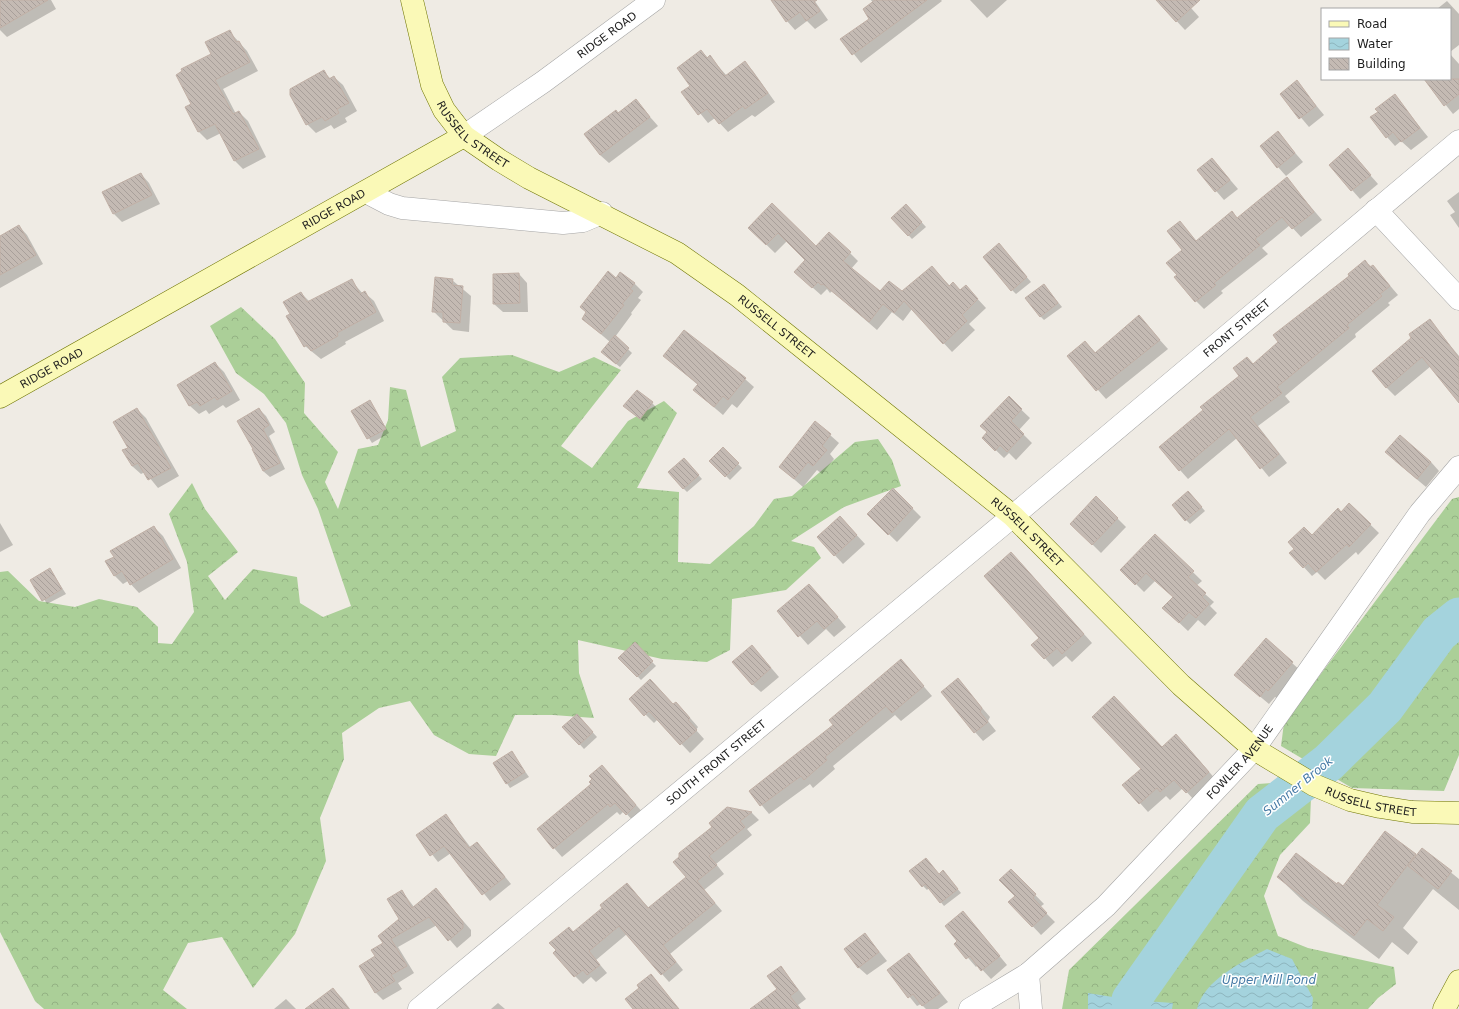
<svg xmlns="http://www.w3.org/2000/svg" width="1459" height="1009" font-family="'DejaVu Sans',sans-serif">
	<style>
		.forest { fill: url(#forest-crowns) }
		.water { fill: url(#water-waves) }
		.shadow { fill: #0003 }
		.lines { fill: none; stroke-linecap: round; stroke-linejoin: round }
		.river { stroke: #a4d3dd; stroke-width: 39 }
		.building { fill: url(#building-back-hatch); stroke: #c1b0a6 }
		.street-casing { stroke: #a5a5a5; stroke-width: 23 }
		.secondary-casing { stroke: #6f7504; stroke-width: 23 }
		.street { stroke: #fff; stroke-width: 22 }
		.secondary { stroke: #faf9b7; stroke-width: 22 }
		.labels { text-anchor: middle; stroke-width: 3; stroke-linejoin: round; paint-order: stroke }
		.street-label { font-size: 11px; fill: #1e1e1e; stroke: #fff }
		.water-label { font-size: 12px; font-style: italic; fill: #477ba6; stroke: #fff }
	</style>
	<defs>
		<pattern id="forest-crowns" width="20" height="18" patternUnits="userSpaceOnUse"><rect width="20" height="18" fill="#abcf98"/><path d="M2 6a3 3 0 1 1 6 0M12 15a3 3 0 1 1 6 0" fill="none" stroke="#93b183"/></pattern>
		<pattern id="water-waves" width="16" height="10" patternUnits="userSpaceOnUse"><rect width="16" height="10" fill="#a4d3dd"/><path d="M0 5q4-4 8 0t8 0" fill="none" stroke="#8db5bd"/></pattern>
		<pattern id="building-back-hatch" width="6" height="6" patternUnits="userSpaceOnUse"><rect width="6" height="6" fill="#c4bab3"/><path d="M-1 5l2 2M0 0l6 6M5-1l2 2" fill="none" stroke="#a89f9a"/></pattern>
	</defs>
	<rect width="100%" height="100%" fill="#efebe4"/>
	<g class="forest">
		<polygon points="241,307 275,339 305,383 304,413 338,452 325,482 338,509 358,449 378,445 388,420 390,387 406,390 421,447 456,431 442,377 460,358 512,355 559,372 594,357 621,370 561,446 592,468 628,421 664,401 677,413 637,488 679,492 678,562 710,564 754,526 774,499 792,496 855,442 878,439 892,460 901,486 844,507 791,541 814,547 821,558 786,590 732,599 730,650 707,662 662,659 578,640 579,673 594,718 553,715 515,715 496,756 469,754 434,735 410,701 379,708 342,733 344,759 320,818 326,861 295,934 253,988 222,937 188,943 163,990 187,1009 44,1009 35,1001 0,932 0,572 8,571 39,601 75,607 99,599 137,607 158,627 158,643 172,644 194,612 187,562 169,514 192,483 205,509 238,552 208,576 225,600 253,569 297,577 300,603 323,617 351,606 318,509 302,475 286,423 264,394 236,373 210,326"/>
		<polygon points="1459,497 1459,755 1444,791 1352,788 1281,746 1284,723 1452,499"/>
		<polygon points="1273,783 1311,797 1310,823 1280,855 1264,896 1278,936 1308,948 1394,967 1396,984 1378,998 1368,1009 1062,1009 1069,970 1258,784"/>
	</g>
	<g class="water">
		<path d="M1267 949 1292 959 1313 998 1312 1009H1197C1204 980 1242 962 1267 949Z"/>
		<polygon points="1088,993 1131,1000 1173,1003 1172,1009 1088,1009"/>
	</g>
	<g class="shadow">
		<polygon points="0,0 51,0 56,9 7,37 0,30"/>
		<polygon points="772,0 814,0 828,20 815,29 807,21 795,30 787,21"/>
		<polygon points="871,0 941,0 942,1 861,63 842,39 871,19 873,3"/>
		<polygon points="970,0 1007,0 987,18"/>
		<polygon points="1157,0 1184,0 1199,17 1185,30"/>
		<polygon points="1447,1 1459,14 1459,45 1450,52 1450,9 1437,9"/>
		<polygon points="229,31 247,51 258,71 223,89 236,114 239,112 248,121 266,157 243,169 235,161 221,133 207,140 199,132 186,108 192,105"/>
		<polygon points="701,51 708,58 710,57 727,76 745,63 753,71 775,102 755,117 752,115 728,132 715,118 708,123 683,92 692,86"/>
		<polygon points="1450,54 1459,64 1459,109 1453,114 1425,79 1450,79"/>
		<polygon points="324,72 331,79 334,77 343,85 357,111 345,118 347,122 334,129 331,125 316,133 307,124"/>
		<polygon points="1297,82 1324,115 1309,127 1281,94"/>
		<polygon points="1395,96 1428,137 1411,150 1401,141 1395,146 1387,137 1379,112"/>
		<polygon points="636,101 658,126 609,163 600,155 619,114"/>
		<polygon points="1278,133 1303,162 1286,176 1278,167"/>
		<polygon points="1348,150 1378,184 1360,199 1330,165"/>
		<polygon points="1220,168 1238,189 1224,200 1198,170"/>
		<polygon points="141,174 149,183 160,204 122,222 114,214"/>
		<polygon points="1287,179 1322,220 1301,237 1290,225 1262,248 1268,254 1221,291 1223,293 1204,309 1196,301 1178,276 1184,250 1179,222 1197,242 1232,213 1238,218"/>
		<polygon points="1459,192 1459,228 1450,215 1455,212 1447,201"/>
		<polygon points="772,205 816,248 850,253 858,261 851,269 880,293 902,293 932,267 950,286 974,295 986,308 969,324 975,330 952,352 912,309 903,321 892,312 877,330 832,291 830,293 827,289 821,295 804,280 806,260 787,241 775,253 749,228"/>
		<polygon points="906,205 926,227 912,239 892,218"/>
		<polygon points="19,226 27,235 43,264 0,288 0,237"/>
		<polygon points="1003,249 1031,282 1016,294 1012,290"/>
		<polygon points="1365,261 1381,275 1398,295 1388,303 1390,305 1355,334 1356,337 1285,396 1290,402 1258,426 1287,463 1269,477 1237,438 1188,479 1180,470 1205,410"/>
		<polygon points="519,274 527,283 528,312 503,312 494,304"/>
		<polygon points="616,279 634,283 643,292 638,298 641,300 631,313 632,314 615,337 632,353 620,367 606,356 610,342 583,319"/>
		<polygon points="351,280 363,294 365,293 374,301 384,321 345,342 346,344 321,359 305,346 291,314 301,293 310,302"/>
		<polygon points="452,280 471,296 469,332 453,330 433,311"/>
		<polygon points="1044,285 1062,307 1044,320 1040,316"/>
		<polygon points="1139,317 1168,349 1106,399 1068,356 1085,342 1096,353"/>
		<polygon points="1430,321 1459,356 1459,401 1431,366 1395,396 1386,387 1413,338"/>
		<polygon points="664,356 745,379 754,387 737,408 732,404 723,415 703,398 698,385"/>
		<polygon points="215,363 224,372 240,400 226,408 223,405 209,414 206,410 199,414 190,406 178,385"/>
		<polygon points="1009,398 1030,418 1019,430 1032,443 1016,460 1009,453 1004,458 983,438 988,432"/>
		<polygon points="370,401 389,433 372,443 352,411"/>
		<polygon points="652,403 656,407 644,422 629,410"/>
		<polygon points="137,409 146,418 179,476 158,488 145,472 141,474 132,466 129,448"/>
		<polygon points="259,409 266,416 275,432 269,436 285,469 270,477 263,471 254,449"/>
		<polygon points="830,435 839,443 830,454 834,459 822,474 817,470 803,487 780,467"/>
		<polygon points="723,449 742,468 730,480 711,461"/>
		<polygon points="1395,461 1431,462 1439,471 1426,487"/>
		<polygon points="688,463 702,479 687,492 683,488"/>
		<polygon points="893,489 921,517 897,542 868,514"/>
		<polygon points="1192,496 1205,511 1190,524 1186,520"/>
		<polygon points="1349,504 1379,533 1358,555 1356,552 1325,580 1317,572 1312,576 1291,553 1341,513"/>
		<polygon points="840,517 865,544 843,564 818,537"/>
		<polygon points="1117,518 1126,527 1101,553 1080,532"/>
		<polygon points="0,523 13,545 0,552"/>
		<polygon points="154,527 163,536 181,568 139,593 128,581 123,584 114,575 115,557"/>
		<polygon points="1155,535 1202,581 1196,586 1214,602 1210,606 1217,613 1205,626 1198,620 1188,631 1172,616 1174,597 1156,580 1144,592 1122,570"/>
		<polygon points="1019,561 1092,643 1072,662 1066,656 1053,667 1033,645 1041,638"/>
		<polygon points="50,569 66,594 47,604 32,580"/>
		<polygon points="818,594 846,627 834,637 826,629 808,645 778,611"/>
		<polygon points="635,644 656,666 641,680 620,658"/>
		<polygon points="760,655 779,677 761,692 752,684"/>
		<polygon points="901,660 932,696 901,721 895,715 833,766 835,769 813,788 810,784 769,814 750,791 834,725"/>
		<polygon points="1292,663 1301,671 1277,698 1275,697 1269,704 1244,683"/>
		<polygon points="958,680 990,717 988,721 996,731 983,741 975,732"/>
		<polygon points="630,699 673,705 684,711 698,727 696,730 704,739 690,753 658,719 654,723"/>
		<polygon points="577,715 597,737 584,749 564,727"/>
		<polygon points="1185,744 1217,781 1195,801 1183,788 1170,800 1166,796 1148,812 1124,785 1162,748"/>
		<polygon points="512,753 529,777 510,788 494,764"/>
		<polygon points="610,775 644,814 635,823 624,811 620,815 617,812 562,857 554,848"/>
		<polygon points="727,808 752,813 759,820 747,829 752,835 716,864 724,874 704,890 722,911 670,954 683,970 669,982 627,934 596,960 607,973 596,982 591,977 583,984 575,976 573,933 604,908 627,884 649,908 688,878 713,827"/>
		<polygon points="446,815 471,848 477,843 511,884 490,901 451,853 438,862 417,835"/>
		<polygon points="1385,832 1417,856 1422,849 1459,879 1459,910 1433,889 1403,928 1418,942 1408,955 1392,942 1379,959 1303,901 1278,877 1343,887"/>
		<polygon points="1011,870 1044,904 1040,907 1055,922 1041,935 1010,902 1016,896"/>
		<polygon points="911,871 947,876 961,893 944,906 929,888 927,890 923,886"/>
		<polygon points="436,890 471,930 471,936 457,948 437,925 398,947 414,973 398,983 402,989 383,1000 375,992 377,957 400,919 402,891 414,907"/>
		<polygon points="963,912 1007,965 991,979 978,965 976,967 956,944 959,942"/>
		<polygon points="865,934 887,961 867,975 858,967"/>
		<polygon points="909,954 948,1002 938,1009 926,1009 921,1004 917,1006 888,970"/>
		<polygon points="781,967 806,999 798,1005 801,1009 754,1009 778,989"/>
		<polygon points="333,989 342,998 350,1009 317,1009"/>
		<polygon points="286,999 296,1009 274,1009"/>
		<polygon points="498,1003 505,1009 491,1009"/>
	</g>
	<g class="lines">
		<polyline class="river" points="1132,1009 1131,1000 1262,814 1329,762 1385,707 1439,633 1459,617"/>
	</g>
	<g class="building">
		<polygon points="0,0 48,0 0,28"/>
		<polygon points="771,0 817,0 814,2 820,11 806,21 800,12 786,22"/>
		<polygon points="875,0 927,0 852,55 840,39 869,19 863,9"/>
		<polygon points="1156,0 1200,0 1176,22"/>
		<polygon points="230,30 236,42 239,41 250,62 215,80 233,114 239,111 259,149 234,161 215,124 198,132 185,107 191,104 176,75 182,71 181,69 211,54 205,42"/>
		<polygon points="701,50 707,58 710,55 725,76 745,61 768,93 745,109 743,106 719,124 707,109 698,115 681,92 690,86 677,68"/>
		<polygon points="324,70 329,79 334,76 349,103 337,109 339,113 325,121 322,117 306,125 290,95 290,89"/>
		<polygon points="1424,79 1459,79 1459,94 1444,106"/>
		<polygon points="1297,80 1316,106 1299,119 1280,94"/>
		<polygon points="1395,94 1420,128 1401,142 1393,132 1386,138 1370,117 1378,112 1375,109"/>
		<polygon points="636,99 650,117 600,155 584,134 616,110 618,113"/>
		<polygon points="1278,131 1295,153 1277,168 1260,146"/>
		<polygon points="1348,148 1371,175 1351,191 1329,165"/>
		<polygon points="1212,158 1230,180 1215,192 1197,170"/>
		<polygon points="141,173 152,195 113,214 102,192"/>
		<polygon points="1287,177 1314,212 1292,229 1282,217 1255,239 1260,245 1214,283 1216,285 1195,302 1174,277 1177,275 1166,263 1182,250 1167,231 1180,221 1196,241 1232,211 1237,218"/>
		<polygon points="772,203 816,246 829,232 851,252 843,261 880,291 889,281 902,291 932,266 949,286 953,282 960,290 966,285 978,299 962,315 967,321 943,344 904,301 894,313 883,304 869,322 823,284 821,285 818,282 812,288 794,272 805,260 778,233 766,245 748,228"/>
		<polygon points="906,204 922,222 908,236 891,218"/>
		<polygon points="19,225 36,255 0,275 0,236"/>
		<polygon points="999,243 1027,277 1011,291 983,257"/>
		<polygon points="1365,260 1370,267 1373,265 1390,286 1380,294 1382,296 1347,325 1349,328 1277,387 1282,393 1250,417 1279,454 1260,469 1229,429 1179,471 1159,447 1203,410 1200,407 1239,376 1233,368 1247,357 1253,364 1278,342 1273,335 1349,276 1348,274"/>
		<polygon points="608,271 616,278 620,272 635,283 630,289 633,291 622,304 624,305 601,334 582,319 586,312 580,307"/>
		<polygon points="519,273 520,303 493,304 493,274"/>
		<polygon points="435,277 453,279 452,285 463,286 460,323 443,322 443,312 432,312"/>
		<polygon points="352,279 360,294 365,291 376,312 337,333 338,336 311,351 307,345 304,347 286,316 290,314 283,302 301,292 307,302"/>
		<polygon points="1044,284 1058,303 1040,317 1025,298"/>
		<polygon points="1139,315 1160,340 1096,391 1067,356 1085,341 1095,353"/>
		<polygon points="1430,319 1459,358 1459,403 1422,357 1386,388 1372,371 1411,338 1409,334"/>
		<polygon points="684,330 746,378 728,400 723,396 714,407 693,390 698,384 663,356"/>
		<polygon points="615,335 629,348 616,364 601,352"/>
		<polygon points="215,362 232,391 217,400 215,397 200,406 197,402 189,406 177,385"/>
		<polygon points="637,390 653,402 640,419 623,406"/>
		<polygon points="1009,396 1022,409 1011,421 1024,434 1007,452 1000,445 995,451 982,438 987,432 980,426"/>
		<polygon points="370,400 386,429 367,439 351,411"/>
		<polygon points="137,408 171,468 148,480 138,463 132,466 122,450 128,448 113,422"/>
		<polygon points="259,408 269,425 263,429 280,463 263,471 252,449 253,449 237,421"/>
		<polygon points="815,421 831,434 822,446 827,450 813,466 808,462 794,479 779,467"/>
		<polygon points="1400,435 1431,462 1417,479 1385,452"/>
		<polygon points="723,447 739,463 725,477 709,461"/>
		<polygon points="684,458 699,475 683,489 668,472"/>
		<polygon points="893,488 913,508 888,535 867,514"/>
		<polygon points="1188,491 1202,507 1185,521 1172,505"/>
		<polygon points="1096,496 1118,518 1092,545 1070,524"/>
		<polygon points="1349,503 1371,524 1349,547 1347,544 1316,572 1308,563 1303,568 1289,553 1294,549 1288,542 1304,527 1312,535 1338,508 1341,512"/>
		<polygon points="840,516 857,535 834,556 817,537"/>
		<polygon points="154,526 173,559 130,585 122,571 114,576 105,561 114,557 110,551"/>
		<polygon points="1155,534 1194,571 1188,577 1206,593 1202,597 1209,604 1196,618 1189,612 1179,623 1162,608 1173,597 1146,573 1135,585 1120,570"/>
		<polygon points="1011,552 1084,634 1062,654 1057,648 1044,659 1031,645 1039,638 984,576"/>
		<polygon points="50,568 62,589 42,601 30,580"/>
		<polygon points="809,584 838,617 824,629 817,621 798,637 777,611"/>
		<polygon points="1266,638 1293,662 1268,691 1266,689 1260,697 1234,675"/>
		<polygon points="635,642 653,661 637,677 618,658"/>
		<polygon points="752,645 771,668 752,685 732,662"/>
		<polygon points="901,659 924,686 892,713 886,706 825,757 827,760 804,780 801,776 760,806 749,791 833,725 829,720"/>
		<polygon points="958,678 982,708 980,712 988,722 974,733 941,692"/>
		<polygon points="650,679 673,704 676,702 690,718 688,720 697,730 680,745 649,711 644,716 629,699"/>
		<polygon points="1114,696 1162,747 1176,734 1209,772 1186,793 1174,780 1160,792 1157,788 1139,804 1122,785 1141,769 1092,717"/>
		<polygon points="577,714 593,732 579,745 562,727"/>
		<polygon points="512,751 525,772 506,784 493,763"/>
		<polygon points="602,765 636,805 626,815 615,803 610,807 608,804 553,849 537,829 591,784 589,782 592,779 589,776"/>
		<polygon points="727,807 752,812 740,821 745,827 709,856 717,865 697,881 715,903 663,945 676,962 661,975 619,926 589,951 600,965 587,975 583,970 574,977 553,953 556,950 549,943 569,927 573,932 602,908 600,905 627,883 648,908 686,877 673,862 679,857 679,853 712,827 709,823"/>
		<polygon points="446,814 469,848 477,842 505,877 482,895 444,846 430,856 416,835"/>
		<polygon points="1385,831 1416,854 1377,905 1394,917 1383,931 1367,919 1354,936 1277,877 1296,853 1337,884 1338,882 1343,886"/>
		<polygon points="1422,848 1452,871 1438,889 1408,866"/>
		<polygon points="926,858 939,874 943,870 958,889 940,903 925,884 922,887 909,871"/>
		<polygon points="1011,869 1036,894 1033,898 1047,913 1032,927 1008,902 1015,896 999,880"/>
		<polygon points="436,888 463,922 463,928 448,941 429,917 391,939 407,966 391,975 395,981 375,993 359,966 375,956 371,950 383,943 378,936 399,919 387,899 402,890 412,908"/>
		<polygon points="963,911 1000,956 981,971 970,956 966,959 954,944 957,941 945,926"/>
		<polygon points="865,933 879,952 858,968 844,949"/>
		<polygon points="909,953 940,993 922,1006 913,994 908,998 887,970"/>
		<polygon points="781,966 798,990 790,996 800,1009 750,1009 777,989 767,976"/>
		<polygon points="651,974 679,1009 633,1009 625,999 639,988 637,985"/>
		<polygon points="333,988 349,1009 305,1009"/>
	</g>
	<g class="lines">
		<g class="street-casing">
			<g id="street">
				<path id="s1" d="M464 136 543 82 654 0"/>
				<polyline points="366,192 389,204 402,208 563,223 583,221 602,213"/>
				<polyline points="1376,210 1459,299"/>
				<polyline points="1028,974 1031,1009"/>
				<path id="s2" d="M419 1009 1013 516 1459 141"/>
				<path id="s3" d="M970 1009 1028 974 1106 906 1254 749 1420 513 1459 467"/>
			</g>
		</g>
		<g class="secondary-casing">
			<g id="secondary">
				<path id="s4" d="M412 0 432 85 444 110 464 136 499 160 529 178 677 253 737 295 1013 516 1181 685 1254 749 1314 785 1350 800 1380 807 1412 812 1459 813"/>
				<path id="s5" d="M0 397 464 136"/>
				<polyline points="1444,1009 1459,981"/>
			</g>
		</g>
		<use href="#street" class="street"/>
		<use href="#secondary" class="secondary"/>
	</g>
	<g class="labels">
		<g class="street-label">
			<text dy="4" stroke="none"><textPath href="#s1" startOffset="175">RIDGE ROAD</textPath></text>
			<text dy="4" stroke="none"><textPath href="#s4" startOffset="153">RUSSELL STREET</textPath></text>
			<text dy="4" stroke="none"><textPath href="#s5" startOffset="383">RIDGE ROAD</textPath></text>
			<text dy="4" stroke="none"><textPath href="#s4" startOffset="515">RUSSELL STREET</textPath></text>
			<text dy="4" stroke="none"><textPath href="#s2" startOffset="1064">FRONT STREET</textPath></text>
			<text dy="4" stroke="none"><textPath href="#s5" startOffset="59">RIDGE ROAD</textPath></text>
			<text dy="4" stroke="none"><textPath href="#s4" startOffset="839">RUSSELL STREET</textPath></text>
			<text dy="4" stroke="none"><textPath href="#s2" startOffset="386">SOUTH FRONT STREET</textPath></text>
			<text dy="4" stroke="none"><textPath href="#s3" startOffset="368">FOWLER AVENUE</textPath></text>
			<text dy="4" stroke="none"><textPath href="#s4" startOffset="1283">RUSSELL STREET</textPath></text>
		</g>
		<g class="water-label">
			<text transform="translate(1298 786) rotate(-39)" y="4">Sumner Brook</text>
			<text x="1269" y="984">Upper Mill Pond</text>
		</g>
	</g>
	<rect x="1321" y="8" width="130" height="72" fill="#ffffff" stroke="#a5a5a5"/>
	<rect x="1329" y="21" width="20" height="6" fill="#faf9b7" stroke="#a5a5a5"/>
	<text x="1357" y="28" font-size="12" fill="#1e1e1e">Road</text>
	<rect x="1329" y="38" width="20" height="12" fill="url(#water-waves)" stroke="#a5a5a5"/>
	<text x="1357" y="48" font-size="12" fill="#1e1e1e">Water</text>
	<rect x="1329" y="58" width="20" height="12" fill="url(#building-back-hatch)" stroke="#a5a5a5"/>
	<text x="1357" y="68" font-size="12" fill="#1e1e1e">Building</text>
</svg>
